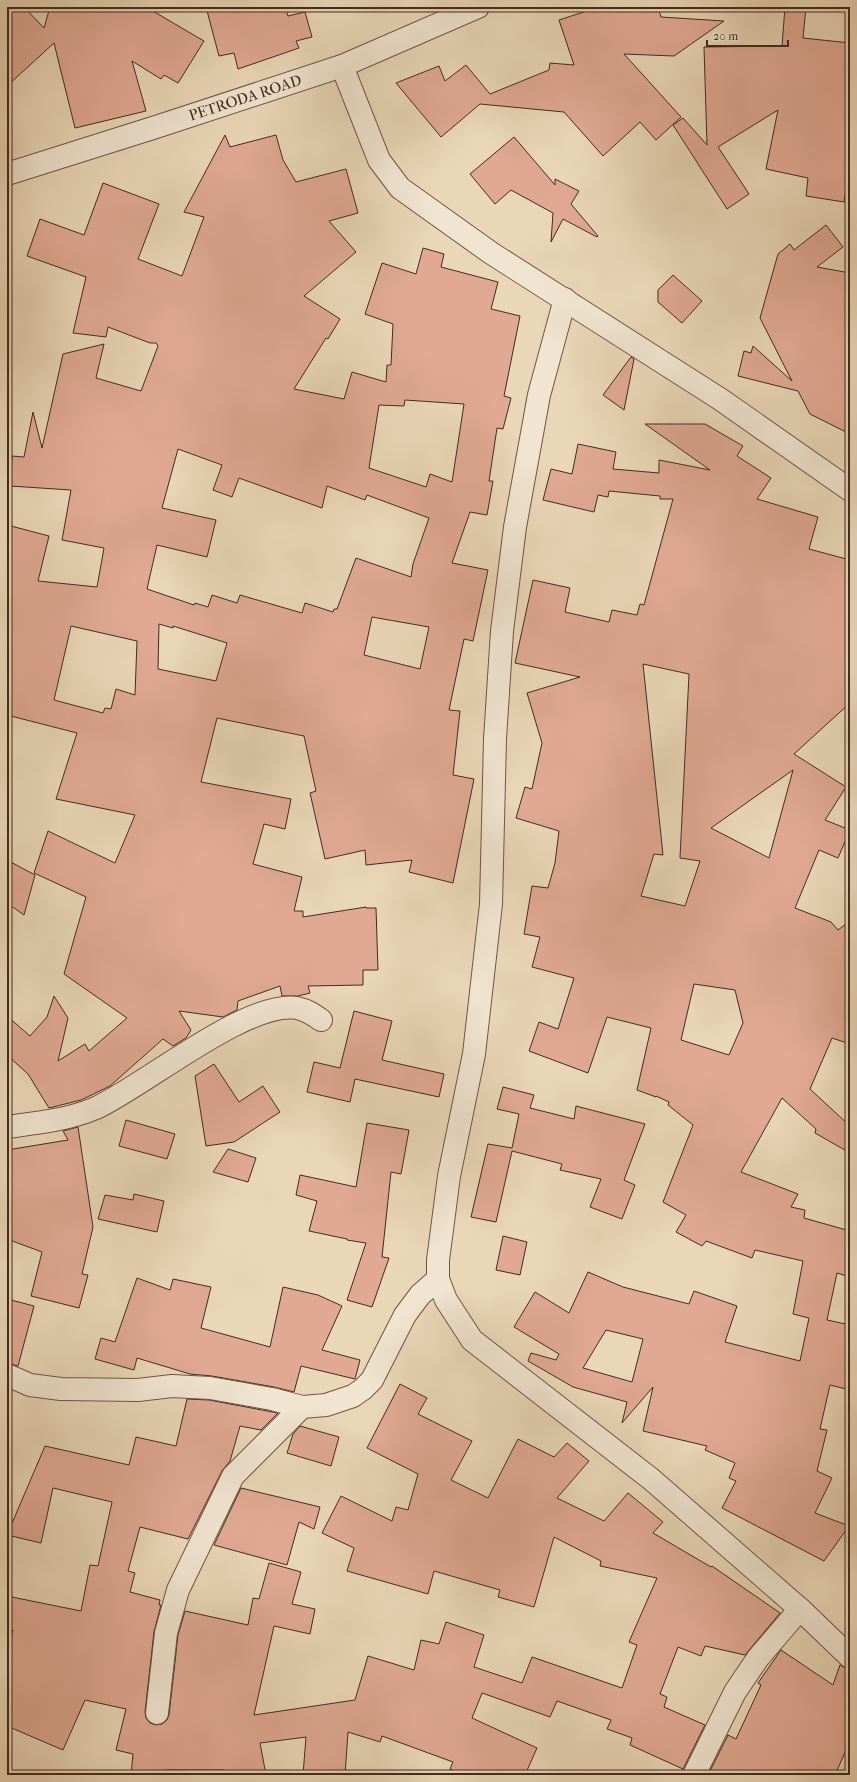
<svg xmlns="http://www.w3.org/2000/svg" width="857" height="1782" font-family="'IM FELL French Canon',serif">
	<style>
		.building { fill: #e1a994; stroke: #442a1d; fill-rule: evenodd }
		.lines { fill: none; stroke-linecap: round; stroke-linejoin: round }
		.street-casing { stroke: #6e5544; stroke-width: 24 }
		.street { stroke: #f1e5d1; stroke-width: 22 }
		.labels { text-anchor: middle; stroke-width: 3.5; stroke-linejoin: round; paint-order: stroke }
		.street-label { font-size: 15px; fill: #442a1d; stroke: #f1e5d1 }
	</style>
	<rect width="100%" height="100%" fill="#ead7b8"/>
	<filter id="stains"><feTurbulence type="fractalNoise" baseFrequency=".005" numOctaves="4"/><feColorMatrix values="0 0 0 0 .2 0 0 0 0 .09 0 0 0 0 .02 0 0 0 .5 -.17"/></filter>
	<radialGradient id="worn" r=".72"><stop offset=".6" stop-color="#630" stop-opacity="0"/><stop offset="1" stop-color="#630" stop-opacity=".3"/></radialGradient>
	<g class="building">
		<polygon points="7,7 24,7 44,28 50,7 146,7 204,41 178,83 164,75 161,79 132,61 146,111 75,128 54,43 7,86"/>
		<polygon points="206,7 285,7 288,16 305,12 312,37 296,41 299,48 238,69 234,53 219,56"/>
		<polygon points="599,7 658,7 661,17 724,21 674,56 624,54 681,117 656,140 640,122 603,156 564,112 480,104 441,137 396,83 439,66 445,81 466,65 490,94 549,70 550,63 574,65 559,20"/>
		<polygon points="785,7 806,7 803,38 850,43 850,162 844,202 806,196 808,178 766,169 778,110 718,147 749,194 727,209 673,125 683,118 707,145 704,47 782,46"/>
		<path d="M225 135 230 147 276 135 283 160 296 182 346 169 358 213 329 221 356 252 304 296 340 319 328 339 326 338 294 389 344 399 352 372 386 382 387 365H391L393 324 365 314 382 263 416 274 423 248 444 254 441 267 498 282 491 309 520 316 504 396 511 398 503 429 497 428 489 481H493L487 515 470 512 452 563 488 570 473 641 464 639 449 710 460 711 453 775 474 779 453 883 409 872 412 860 366 865 365 850 325 859 310 793 316 791 304 736 217 718 201 782 291 799 285 829 264 824 253 864 302 877 294 911H303V917L366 907V908H376L378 970H363V985L308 986 310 993 298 996H282L280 986 238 1001 237 1010 223 1017 179 1011 191 1030 186 1038 173 1046 163 1039 110 1086 81 1100 49 1108 28 1074 7 1055V1016L30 1036 47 1017 54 996 68 1018 58 1061 85 1044 89 1051 127 1018 64 974 86 897 34 873 48 831 115 863 135 815 56 799 77 733 7 715V525L49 536 38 581 97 587 104 548 62 540 71 490 10 486 12 456 24 457 33 412 42 448 63 354 104 344 96 378 141 391 158 346 156 343H150L108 327 106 337 73 333 86 277 27 256 40 219 84 235 103 183 159 204 138 259 182 276 204 217 184 212ZM405 400 464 404 452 482 430 474 426 487 369 468 379 405 404 406ZM178 449 222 465 213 490 232 497 239 478 322 508 327 486 365 500 367 495 429 518 413 564 411 577 356 558 337 609H334L333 612 305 603 302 613 240 595 237 603 212 595 208 607 195 603 194 605 147 589 157 545 207 557 216 520 162 508ZM372 617 429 627 420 669 364 655ZM159 624 173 628V626L227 643 216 681 158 669ZM71 626 137 641 135 695 116 689 111 709 105 708 103 713 54 700Z"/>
		<polygon points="514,137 555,185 555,179 579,191 571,204 598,236 597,237 563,219 551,242 553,213 511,190 495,204 470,174"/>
		<polygon points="826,225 843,247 817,267 850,273 850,434 810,414 798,391 738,376 744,351 751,353 753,346 792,381 760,318 778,254 790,244 794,250"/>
		<polygon points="673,275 702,301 682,323 658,302 658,290"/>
		<polygon points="631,357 634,359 624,410 603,395"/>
		<path d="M645 424H705L743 446 737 456 771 478 757 499 818 517 809 549 850 560V703L794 754 846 787 825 820 850 830 838 858 819 850 795 908 831 922 838 930 850 921V1044L832 1038 810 1089 850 1126V1153L815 1133 816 1129 782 1098 741 1172 798 1194 791 1207 805 1210 804 1218 850 1231V1277L837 1273 827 1320 850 1325V1390L830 1385 820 1429 827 1430 817 1471 832 1478 815 1513 849 1526 824 1561 722 1508 736 1481 729 1478 735 1463 705 1450 707 1446 643 1431 653 1387 622 1423 627 1402 573 1387 528 1361 531 1353 556 1360 559 1354 514 1327 535 1292 569 1313 588 1272 623 1287 689 1304 694 1291 737 1306 725 1342 800 1361 809 1318 793 1314 803 1261 755 1250 752 1258 706 1241 702 1246 676 1232 686 1215 663 1202 693 1125 668 1105 669 1102 656 1096V1097L637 1090 651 1028 607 1017 588 1073 529 1051 539 1022 558 1029 574 978 532 967 540 937 524 934 532 886 548 888 555 863 559 831 516 818 525 787 532 789 542 743 527 693 580 677 515 663 533 580 570 588 565 612 609 622 612 610 637 615 640 604 644 605 673 499H660V496L609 491 608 497 598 495 594 512 543 500 551 469 572 474 578 444 616 452 613 469 659 473V460L710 470ZM643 664 689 674 680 858 700 861 685 906 641 896 654 854 663 855ZM793 770 769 858 711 828ZM694 984 735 990 743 1023 729 1055 681 1040ZM606 1330 643 1339 632 1382 583 1368Z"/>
		<polygon points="7,860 35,875 24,915 7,903"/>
		<polygon points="354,1011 392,1021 382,1060 444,1074 439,1097 355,1079 350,1102 307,1092 314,1062 340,1068"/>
		<polygon points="214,1064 239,1102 263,1086 280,1112 234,1142 206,1146 195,1076"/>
		<polygon points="503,1087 534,1095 530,1108 574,1119 576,1106 645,1124 624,1180 635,1185 622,1219 590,1207 601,1179 560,1170 562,1164 512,1151 496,1222 471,1217 488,1144 512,1148 519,1114 497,1109"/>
		<polygon points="126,1120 175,1134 167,1159 119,1146"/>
		<polygon points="367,1123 409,1130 401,1174 391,1172 382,1257 389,1258 372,1307 347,1300 366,1243 347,1240 347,1239 309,1231 317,1201 296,1195 300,1175 356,1187"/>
		<polygon points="78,1127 93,1227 82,1274 88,1275 79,1308 31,1296 42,1252 7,1239 7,1150 68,1140 63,1131"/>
		<polygon points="228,1149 256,1158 248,1182 213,1172"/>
		<polygon points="134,1194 164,1201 157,1232 98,1219 105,1195 133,1200"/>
		<polygon points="503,1236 527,1242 520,1275 496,1270"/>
		<polygon points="137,1278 170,1290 173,1279 211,1287 201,1328 270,1347 283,1287 318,1295 342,1306 322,1350 360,1360 355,1379 301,1366 294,1392 274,1387 212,1376 190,1374 137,1358 134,1370 95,1359 101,1338 115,1342"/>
		<polygon points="7,1299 34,1306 18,1366 7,1363"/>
		<polygon points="400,1384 427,1398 418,1414 472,1441 451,1480 488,1498 518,1439 554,1457 567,1443 589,1461 557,1498 604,1521 628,1493 663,1522 653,1533 711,1567 712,1566 780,1613 745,1655 705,1646 701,1656 678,1647 660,1694 667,1697 664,1707 705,1725 683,1769 630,1745 632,1738 607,1729 611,1720 557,1701 550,1717 482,1693 472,1718 537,1748 525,1775 464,1775 450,1769 453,1762 382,1736 380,1742 348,1732 345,1775 303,1775 306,1737 260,1743 266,1775 225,1775 224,1770 165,1770 164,1775 131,1775 133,1754 116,1750 126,1709 85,1700 63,1750 7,1726 7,1653 13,1630 7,1629 7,1596 81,1611 90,1565 98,1566 112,1502 53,1488 41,1543 7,1535 45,1446 129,1465 136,1437 176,1446 187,1399 209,1400 278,1413 261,1430 240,1426 230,1461 222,1471 188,1539 140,1527 128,1571 135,1573 130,1592 160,1600 159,1605 161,1605 154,1632 145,1712 146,1718 150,1723 156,1725 162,1724 167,1720 169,1715 178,1635 185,1611 248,1625 253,1598 259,1599 269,1563 301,1572 292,1604 315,1609 310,1634 274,1626 254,1715 355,1700 368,1656 414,1670 421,1640 439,1644 446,1622 484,1635 474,1667 522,1683 532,1657 622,1688 637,1645 629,1642 657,1578 600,1566 601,1561 554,1537 534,1607 498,1597 500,1590 434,1571 428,1594 347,1571 354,1548 322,1533 341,1496 392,1521 396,1507 408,1510 418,1474 367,1448"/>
		<polygon points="300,1426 339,1437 331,1466 287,1453 293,1434"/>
		<polygon points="241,1488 320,1507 314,1529 299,1522 287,1565 214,1545"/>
		<polygon points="781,1650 833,1685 840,1665 847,1669 850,1669 850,1741 835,1775 708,1775 728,1735 736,1739 761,1685 758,1683"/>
	</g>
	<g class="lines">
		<g class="street-casing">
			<g id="street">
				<polyline points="342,66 379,160 400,188 491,253 720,399 850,490"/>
				<path id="s1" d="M7 174 156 127 342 66 478 7"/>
				<polyline points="565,299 539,395 515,527 502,631 495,739 491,904 474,1054 449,1176 438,1260 438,1279 446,1300 472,1340 651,1479 800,1609 850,1657"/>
				<path d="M7 1127C37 1123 68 1120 96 1108 144 1086 247 1000 297 1008 307 1010 314 1015 321 1020"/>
				<polyline points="7,1375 30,1385 61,1389 138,1390 172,1386 210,1388 272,1399 302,1407 326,1405 353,1396 363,1389 372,1380 405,1315 420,1295 438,1279"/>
				<polyline points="157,1713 166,1633 178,1590 233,1476 302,1407"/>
				<polyline points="694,1775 735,1692 758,1658 800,1609"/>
			</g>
		</g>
		<use href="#street" class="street"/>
	</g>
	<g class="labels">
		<g class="street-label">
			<text dy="5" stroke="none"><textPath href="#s1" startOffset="250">PETRODA ROAD</textPath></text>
		</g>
	</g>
	<rect width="857" height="1782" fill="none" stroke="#ead7b8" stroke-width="24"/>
	<rect x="8" y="8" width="841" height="1766" fill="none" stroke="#442a1d" stroke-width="2"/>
	<rect x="12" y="12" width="833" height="1758" fill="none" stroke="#442a1d"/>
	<path d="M707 40v6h81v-6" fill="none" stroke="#442a1d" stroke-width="2"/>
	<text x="713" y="40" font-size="12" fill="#442a1d" stroke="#f1e5d1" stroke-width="3" paint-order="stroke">20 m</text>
	<rect width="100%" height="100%" filter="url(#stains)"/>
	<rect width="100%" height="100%" fill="url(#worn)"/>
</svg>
